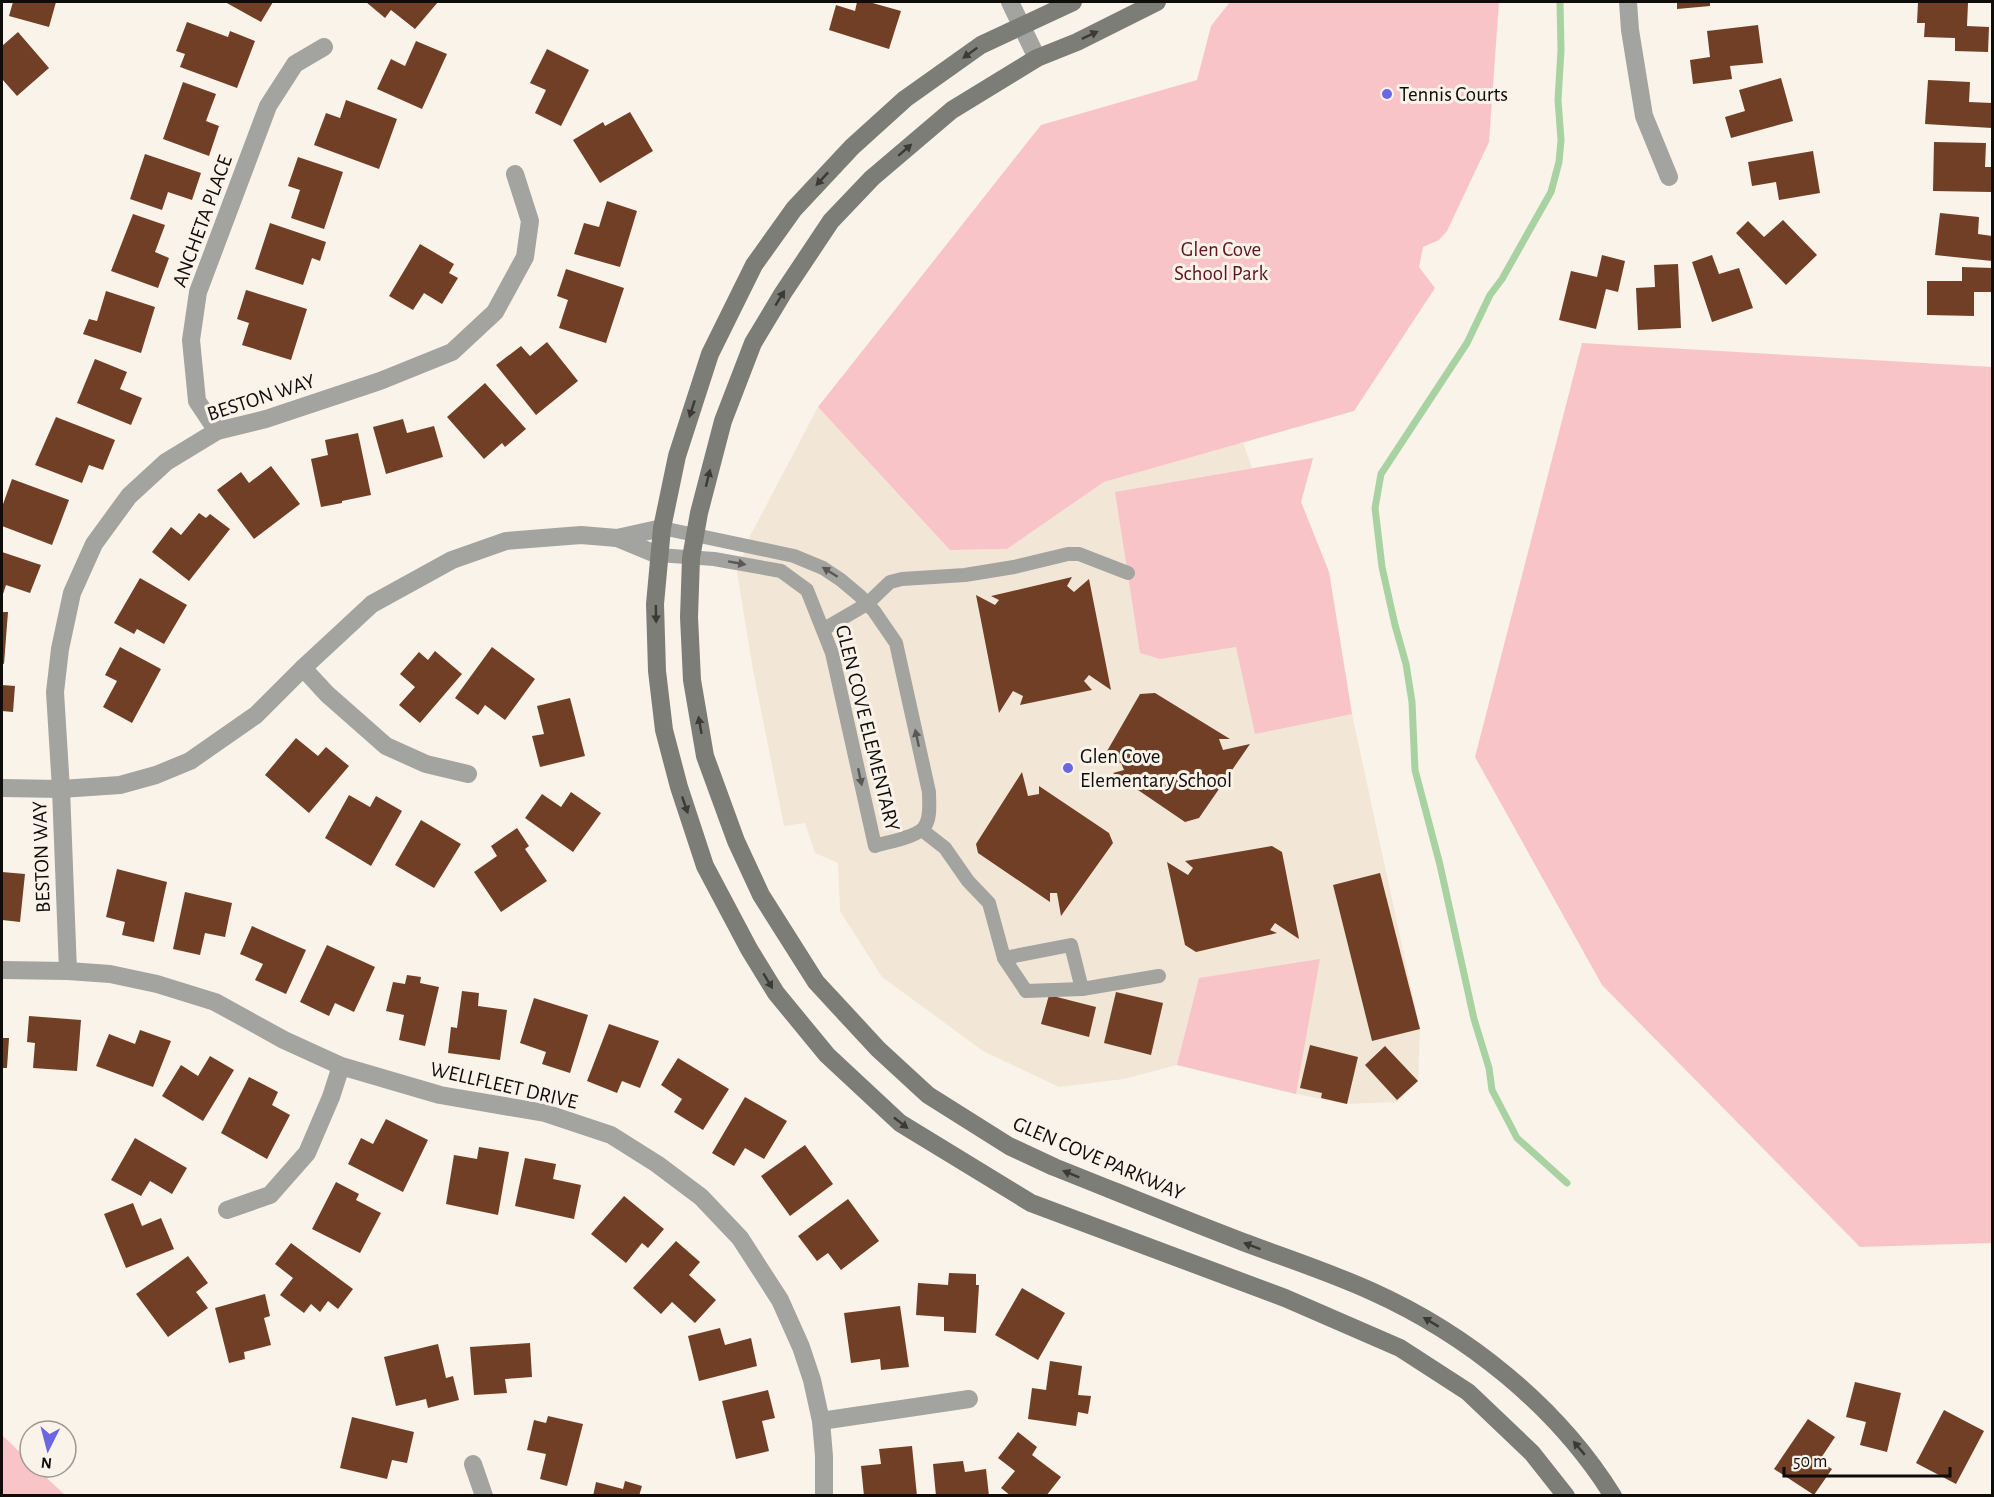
<svg xmlns="http://www.w3.org/2000/svg" width="1994" height="1497" font-family="'Alegreya Sans',sans-serif">
	<style>
		.built { fill: #f2e7d7 }
		.green { fill: #f9c4c7 }
		.lines { fill: none; stroke-linecap: round; stroke-linejoin: round }
		.stream { stroke: #a8d2a2; stroke-width: 7 }
		.building { fill: #713f25 }
		.service { stroke: #a3a39f; stroke-width: 14 }
		.minor { stroke: #a3a39f; stroke-width: 18 }
		.tertiary { stroke: #a3a39f; stroke-width: 18 }
		.secondary { stroke: #7c7d76; stroke-width: 18 }
		.oneway { fill: #3b3a35 }
		.oneway2 { fill: #595854 }
		.poi-dot { fill: #6967e1; stroke: #faf3ea; stroke-width: 2 }
		.labels { text-anchor: middle; stroke-width: 6; stroke-linejoin: round; paint-order: stroke }
		.poi-label { font-size: 21px; fill: #0f0d0a; stroke: #faf3ea; text-anchor: start }
		.street-label { font-size: 21px; fill: #0f0d0a; stroke: #faf3ea }
		.park-label { font-size: 21px; fill: #611322; stroke: #faf3ea }
	</style>
	<rect width="100%" height="100%" fill="#faf3ea"/>
	<polygon class="built" points="818,407 951,550 1007,549 1104,482 1237,444 1243,442 1252,468 1313,458 1301,502 1329,572 1352,714 1420,1029 1418,1081 1397,1102 1347,1104 1296,1094 1177,1065 1124,1079 1059,1087 983,1051 882,977 840,911 838,863 815,853 805,823 784,826 753,670 737,572 750,536"/>
	<g class="green">
		<polygon points="1230,2 1499,2 1489,142 1447,231 1439,240 1423,247 1419,267 1435,288 1354,411 1104,482 1007,549 950,550 818,407 1041,125 1197,80 1211,26"/>
		<polygon points="1582,343 1992,367 1992,1243 1860,1247 1602,985 1475,757"/>
		<polygon points="1313,458 1301,502 1329,572 1352,714 1255,734 1236,647 1160,659 1140,653 1115,492"/>
		<polygon points="1320,959 1296,1094 1177,1065 1199,978"/>
		<polygon points="2,1435 30,1462 30,1467 35,1467 65,1495 2,1495"/>
	</g>
	<g class="lines">
		<polyline class="stream" points="1560,2 1561,50 1558,100 1561,140 1559,162 1551,192 1502,279 1490,295 1467,343 1381,474 1375,508 1382,567 1395,625 1406,664 1412,702 1415,770 1440,865 1474,1019 1489,1068 1492,1090 1517,1138 1567,1183"/>
	</g>
	<g class="building">
		<polygon points="13,2 56,2 49,27 9,16"/>
		<polygon points="225,2 273,2 261,22"/>
		<polygon points="366,2 438,2 415,29 391,10 385,18"/>
		<polygon points="857,2 869,2 901,11 889,49 829,30 836,5 855,11"/>
		<polygon points="1677,2 1710,2 1710,6 1677,9"/>
		<polygon points="1918,2 1968,3 1967,26 1989,27 1988,52 1955,51 1955,38 1924,37 1925,23 1917,23"/>
		<polygon points="187,22 228,37 230,31 255,41 237,88 180,67 185,54 176,51"/>
		<polygon points="1758,25 1763,63 1730,66 1732,79 1693,84 1690,60 1710,57 1707,31"/>
		<polygon points="18,32 49,68 17,96 2,79 2,46"/>
		<polygon points="416,41 447,54 422,109 377,89 391,59 405,66"/>
		<polygon points="547,49 589,70 561,126 535,113 546,90 530,83"/>
		<polygon points="1781,78 1793,121 1731,138 1725,117 1745,111 1739,90"/>
		<polygon points="1928,80 1970,82 1969,102 1992,103 1992,128 1925,124"/>
		<polygon points="183,82 216,94 206,121 219,126 209,156 163,139"/>
		<polygon points="346,100 397,119 379,169 314,145 326,113 340,118"/>
		<polygon points="630,112 653,151 600,183 573,140 603,122 605,126"/>
		<polygon points="1934,142 1986,143 1985,167 1992,167 1992,192 1933,191"/>
		<polygon points="1813,151 1820,193 1779,200 1776,182 1752,186 1748,162"/>
		<polygon points="145,154 201,173 192,200 168,192 162,210 130,199"/>
		<polygon points="298,157 343,172 324,229 291,218 300,190 288,186"/>
		<polygon points="607,201 637,211 620,267 574,254 584,223 599,227"/>
		<polygon points="1940,213 1979,217 1978,234 1992,236 1992,261 1935,255"/>
		<polygon points="133,214 165,225 155,252 169,258 158,288 111,271"/>
		<polygon points="1783,220 1817,255 1786,285 1736,233 1748,221 1764,237"/>
		<polygon points="270,223 326,242 320,261 312,258 303,285 255,269"/>
		<polygon points="420,244 454,264 449,273 458,278 442,304 424,293 413,310 389,296"/>
		<polygon points="1602,255 1625,261 1618,292 1606,289 1596,329 1559,320 1571,271 1597,277"/>
		<polygon points="1712,255 1719,274 1739,268 1753,308 1712,322 1692,262"/>
		<polygon points="1678,264 1681,328 1638,330 1636,288 1655,287 1654,265"/>
		<polygon points="1962,267 1992,268 1992,292 1974,292 1974,316 1927,315 1927,281 1962,281"/>
		<polygon points="566,269 624,288 606,343 559,328 568,300 557,296"/>
		<polygon points="246,290 307,309 291,360 242,345 249,323 237,319"/>
		<polygon points="106,291 155,307 141,353 83,334 89,319 97,321"/>
		<polygon points="547,342 578,381 536,415 496,365 521,346 530,356"/>
		<polygon points="95,359 127,372 120,389 142,398 131,425 77,403"/>
		<polygon points="485,383 526,429 505,447 502,443 484,459 447,417"/>
		<polygon points="56,417 115,440 103,470 89,465 82,483 35,465"/>
		<polygon points="403,419 407,433 434,426 443,457 386,474 373,427"/>
		<polygon points="358,433 371,495 342,501 342,503 321,507 311,459 328,455 325,440"/>
		<polygon points="271,466 300,504 254,539 217,490 241,472 249,483"/>
		<polygon points="12,479 69,500 52,545 2,526 2,507"/>
		<polygon points="199,513 206,518 210,514 230,529 189,581 152,552 171,527 181,535"/>
		<polygon points="2,552 41,565 30,593 6,585 2,597"/>
		<polygon points="1072,577 1067,586 1074,592 1089,579 1111,690 1089,675 1084,681 1092,690 1020,705 1023,696 1013,691 999,713 976,595 995,605 999,600 991,596"/>
		<polygon points="140,578 187,605 164,644 137,629 134,634 114,623"/>
		<polygon points="2,612 8,612 4,664 2,663"/>
		<polygon points="120,647 161,669 132,723 103,707 117,681 105,675"/>
		<polygon points="492,647 535,679 505,720 485,705 478,715 455,698"/>
		<polygon points="435,651 462,674 420,723 399,705 415,687 400,674 419,652 428,660"/>
		<polygon points="2,685 15,686 13,712 2,711"/>
		<polygon points="1155,693 1230,739 1219,739 1223,750 1250,744 1199,818 1185,822 1113,773 1124,770 1121,763 1099,765 1140,694"/>
		<polygon points="570,698 585,756 540,767 532,736 544,734 537,706"/>
		<polygon points="296,738 318,756 326,747 349,766 309,813 265,775"/>
		<polygon points="1022,772 1028,796 1039,794 1039,786 1109,833 1113,843 1061,916 1057,893 1050,893 1050,902 978,853 976,844"/>
		<polygon points="571,792 601,813 573,852 525,818 542,794 561,807"/>
		<polygon points="349,795 370,807 376,796 402,811 371,866 325,838"/>
		<polygon points="421,820 461,844 434,888 395,865"/>
		<polygon points="517,828 529,846 525,849 547,881 501,912 474,872 497,856 491,846"/>
		<polygon points="1272,846 1282,852 1299,939 1275,923 1270,930 1277,933 1196,952 1185,945 1167,862 1188,875 1193,868 1185,861"/>
		<polygon points="117,869 167,882 154,942 122,935 125,922 106,917"/>
		<polygon points="2,872 25,874 20,922 2,920"/>
		<polygon points="1380,873 1420,1029 1372,1041 1333,885"/>
		<polygon points="185,892 232,903 225,937 205,933 200,955 173,949"/>
		<polygon points="252,926 306,950 286,994 255,980 263,964 240,954"/>
		<polygon points="327,945 375,967 354,1012 335,1003 329,1016 300,1002"/>
		<polygon points="407,975 421,977 420,983 439,987 425,1046 399,1040 404,1015 386,1011 393,982 405,984"/>
		<polygon points="462,991 479,993 478,1006 507,1010 500,1060 448,1053 451,1027 457,1028"/>
		<polygon points="1116,992 1163,1003 1151,1055 1104,1043"/>
		<polygon points="1049,995 1096,1007 1089,1037 1041,1024"/>
		<polygon points="534,998 588,1015 570,1073 542,1064 546,1052 520,1043"/>
		<polygon points="29,1016 81,1020 77,1071 33,1068 35,1043 27,1042"/>
		<polygon points="609,1024 659,1041 640,1088 622,1081 617,1093 587,1081"/>
		<polygon points="140,1030 171,1041 153,1087 96,1066 109,1034 135,1044"/>
		<polygon points="2,1038 9,1038 7,1068 2,1068"/>
		<polygon points="1310,1045 1358,1057 1347,1104 1321,1098 1322,1093 1300,1088"/>
		<polygon points="1385,1046 1418,1081 1397,1100 1365,1065"/>
		<polygon points="210,1056 234,1070 203,1121 162,1096 181,1065 198,1076"/>
		<polygon points="678,1058 729,1089 703,1130 674,1112 682,1099 661,1085"/>
		<polygon points="249,1077 278,1092 272,1105 290,1115 267,1159 221,1133"/>
		<polygon points="745,1097 787,1121 764,1159 745,1148 734,1166 712,1153"/>
		<polygon points="386,1119 428,1140 403,1192 348,1164 361,1138 373,1144"/>
		<polygon points="135,1138 187,1168 172,1194 150,1181 141,1196 111,1180"/>
		<polygon points="805,1145 833,1184 790,1216 761,1176"/>
		<polygon points="479,1147 509,1152 498,1215 446,1204 454,1155 477,1159"/>
		<polygon points="525,1158 556,1164 553,1179 581,1185 574,1219 515,1206"/>
		<polygon points="336,1182 359,1194 356,1200 381,1213 360,1253 312,1229"/>
		<polygon points="624,1196 664,1229 648,1248 642,1243 626,1263 591,1234"/>
		<polygon points="848,1199 879,1241 841,1270 828,1253 817,1261 798,1236"/>
		<polygon points="133,1203 142,1226 161,1218 174,1249 126,1268 104,1214"/>
		<polygon points="676,1241 700,1262 689,1275 716,1300 695,1323 672,1302 661,1314 633,1288"/>
		<polygon points="291,1243 353,1289 338,1309 328,1301 320,1312 311,1304 304,1313 280,1295 293,1278 275,1264"/>
		<polygon points="188,1256 208,1283 196,1292 208,1308 168,1337 136,1294"/>
		<polygon points="949,1273 976,1274 976,1285 979,1285 976,1333 944,1331 944,1317 916,1315 918,1283 948,1285"/>
		<polygon points="1022,1288 1065,1313 1038,1360 995,1335"/>
		<polygon points="265,1294 270,1316 264,1318 271,1345 244,1352 245,1359 229,1363 215,1308"/>
		<polygon points="900,1306 909,1367 881,1370 880,1359 851,1363 844,1313"/>
		<polygon points="720,1328 725,1345 751,1338 757,1366 699,1381 688,1336"/>
		<polygon points="530,1343 532,1377 505,1379 507,1393 474,1395 470,1347"/>
		<polygon points="438,1344 446,1378 453,1376 459,1400 428,1408 426,1399 396,1406 384,1357"/>
		<polygon points="1050,1361 1082,1366 1078,1395 1091,1396 1088,1414 1078,1412 1076,1426 1028,1419 1032,1388 1046,1390"/>
		<polygon points="1855,1382 1901,1393 1887,1452 1860,1445 1866,1422 1846,1417"/>
		<polygon points="768,1390 775,1418 762,1421 769,1451 736,1459 722,1401"/>
		<polygon points="1944,1410 1984,1431 1956,1484 1916,1463"/>
		<polygon points="548,1416 583,1424 567,1486 540,1479 546,1454 527,1450 534,1420 546,1423"/>
		<polygon points="352,1417 414,1432 407,1463 392,1460 387,1479 340,1468"/>
		<polygon points="1808,1419 1835,1437 1819,1461 1832,1469 1814,1495 1774,1469"/>
		<polygon points="1018,1432 1037,1447 1032,1455 1061,1477 1046,1496 1011,1496 1001,1488 1015,1471 998,1458"/>
		<polygon points="912,1446 917,1496 864,1496 861,1466 881,1464 879,1449"/>
		<polygon points="963,1461 965,1472 986,1469 989,1496 936,1496 933,1464"/>
		<polygon points="625,1481 642,1486 639,1496 593,1496 596,1482 623,1489"/>
	</g>
	<g class="lines">
		<g class="service">
			<path d="M658 555 714 559 781 571 807 590 832 653 875 846C887 842 919 837 925 826 931 817 929 803 929 792L896 643 874 611 860 596 841 580 823 568 794 556 662 528"/>
			<polyline points="824,629 867,604 890,582 902,579 965,575 1014,567 1068,554 1079,554 1128,573"/>
			<polyline points="922,830 945,848 968,881 989,903 1004,958 1026,991 1082,989 1159,976"/>
			<polyline points="1004,958 1071,945 1082,989"/>
		</g>
		<g class="minor">
			<polyline points="1628,2 1630,30 1644,116 1669,177"/>
			<polyline points="217,431 197,401 191,340 198,292 268,106 295,64 324,47"/>
			<polyline points="303,668 327,694 386,746 426,764 468,774"/>
			<polyline points="2,970 68,971 110,974 157,984 215,1002 284,1040 341,1066 440,1095 545,1113 611,1135 657,1164 701,1197 740,1238 780,1300 801,1347 812,1380 821,1421 824,1456 824,1496"/>
			<polyline points="68,971 61,789 55,692 60,649 72,593 94,544 129,496 166,462 217,431 266,419 380,381 452,352 495,312 525,257 530,221 515,174"/>
			<polyline points="227,1210 270,1195 307,1153 331,1097 341,1066"/>
			<polyline points="821,1421 969,1399"/>
			<polyline points="473,1464 484,1496"/>
		</g>
		<g class="tertiary">
			<polyline points="1010,2 1037,58"/>
			<polyline points="617,538 658,555"/>
			<polyline points="2,788 61,789 120,785 156,775 190,761 256,715 303,668 372,604 452,560 506,541 581,535 617,538 662,528"/>
		</g>
		<g class="secondary">
			<polyline points="1073,2 981,45 905,99 852,147 794,209 754,265 710,354 677,456 662,528 655,604 657,671 664,730 679,787 705,866 749,949 776,993 827,1055 900,1123 1031,1203 1285,1298 1400,1348 1468,1392 1532,1453 1566,1496"/>
			<path d="M1157 2 1077 42 1037 58 952 110 872 178 831 221 783 293 753 343 723 421 699 513 691 558 689 617 692 680 705 756 736 841 761 895 816 982 878 1049 928 1095 1009 1146 1054 1167C1117 1192 1180 1218 1243 1242 1286 1258 1329 1272 1371 1291 1467 1334 1557 1406 1613 1496"/>
		</g>
	</g>
	<defs><path id="oneway-solid" d="M-6-.8H1V-3.2L6.5 0L1 3.2V.8H-6Z" transform="scale(1.5)"/></defs>
	<g class="oneway">
		<use href="#oneway-solid" transform="translate(1090 35) rotate(-25)"/>
		<use href="#oneway-solid" transform="translate(970 53) rotate(144)"/>
		<use href="#oneway-solid" transform="translate(905 150) rotate(-41)"/>
		<use href="#oneway-solid" transform="translate(822 179) rotate(133)"/>
		<use href="#oneway-solid" transform="translate(780 298) rotate(-59)"/>
		<use href="#oneway-solid" transform="translate(692 409) rotate(108)"/>
		<use href="#oneway-solid" transform="translate(708 478) rotate(-76)"/>
		<use href="#oneway-solid" transform="translate(656 614) rotate(89)"/>
		<use href="#oneway-solid" transform="translate(700 725) rotate(-100)"/>
		<use href="#oneway-solid" transform="translate(685 805) rotate(71)"/>
		<use href="#oneway-solid" transform="translate(768 981) rotate(59)"/>
		<use href="#oneway-solid" transform="translate(901 1123) rotate(38)"/>
		<use href="#oneway-solid" transform="translate(1071 1174) rotate(-158)"/>
		<use href="#oneway-solid" transform="translate(1252 1246) rotate(-159)"/>
		<use href="#oneway-solid" transform="translate(1431 1322) rotate(-149)"/>
		<use href="#oneway-solid" transform="translate(1579 1448) rotate(-130)"/>
	</g>
	<g class="oneway2">
		<use href="#oneway-solid" transform="translate(737 563) rotate(10)"/>
		<use href="#oneway-solid" transform="translate(830 572) rotate(-148)"/>
		<use href="#oneway-solid" transform="translate(917 738) rotate(-102)"/>
		<use href="#oneway-solid" transform="translate(860 777) rotate(78)"/>
	</g>
	<g class="poi-dot">
		<circle cx="1387" cy="94" r="6"/>
		<circle cx="1068" cy="768" r="6"/>
	</g>
	<g class="labels">
		<g class="poi-label">
			<text x="1399" y="101">Tennis Courts</text>
			<text x="1080" y="763">Glen Cove<tspan x="1080" dy="24">Elementary School</tspan></text>
		</g>
		<g class="street-label">
			<text transform="translate(202 221) rotate(-70)" y="7">ANCHETA PLACE</text>
			<text transform="translate(261 397) rotate(-18)" y="7">BESTON WAY</text>
			<text transform="translate(868 728) rotate(76)" y="7">GLEN COVE ELEMENTARY</text>
			<text transform="translate(41 857) rotate(-92)" y="7">BESTON WAY</text>
			<text transform="translate(504 1085) rotate(13)" y="7">WELLFLEET DRIVE</text>
			<text transform="translate(1099 1158) rotate(23)" y="7">GLEN COVE PARKWAY</text>
		</g>
		<g class="park-label">
			<text x="1221" y="256">Glen Cove<tspan x="1221" dy="24">School Park</tspan></text>
		</g>
	</g>
	<rect width="1994" height="1497" fill="none" stroke="#0f0d0a" stroke-width="6"/>
	<g transform="translate(48 1449) rotate(186)"><circle r="28" fill="#faf3ea" stroke="#9c9790" stroke-width="1.5"/>
	<path d="M0-4.5L10 22L0 15L-10 22Z" fill="#6967e1"/>
	<text y="-9" font-size="16" font-weight="bold" text-anchor="middle" fill="#0f0d0a">N</text>
	</g>
	<path d="M1784 1467v9h166v-9" fill="none" stroke="#0f0d0a" stroke-width="3"/>
	<text x="1793" y="1467" font-size="18" fill="#0f0d0a" stroke="#faf3ea" stroke-width="4.5" paint-order="stroke">50 m</text>
</svg>
